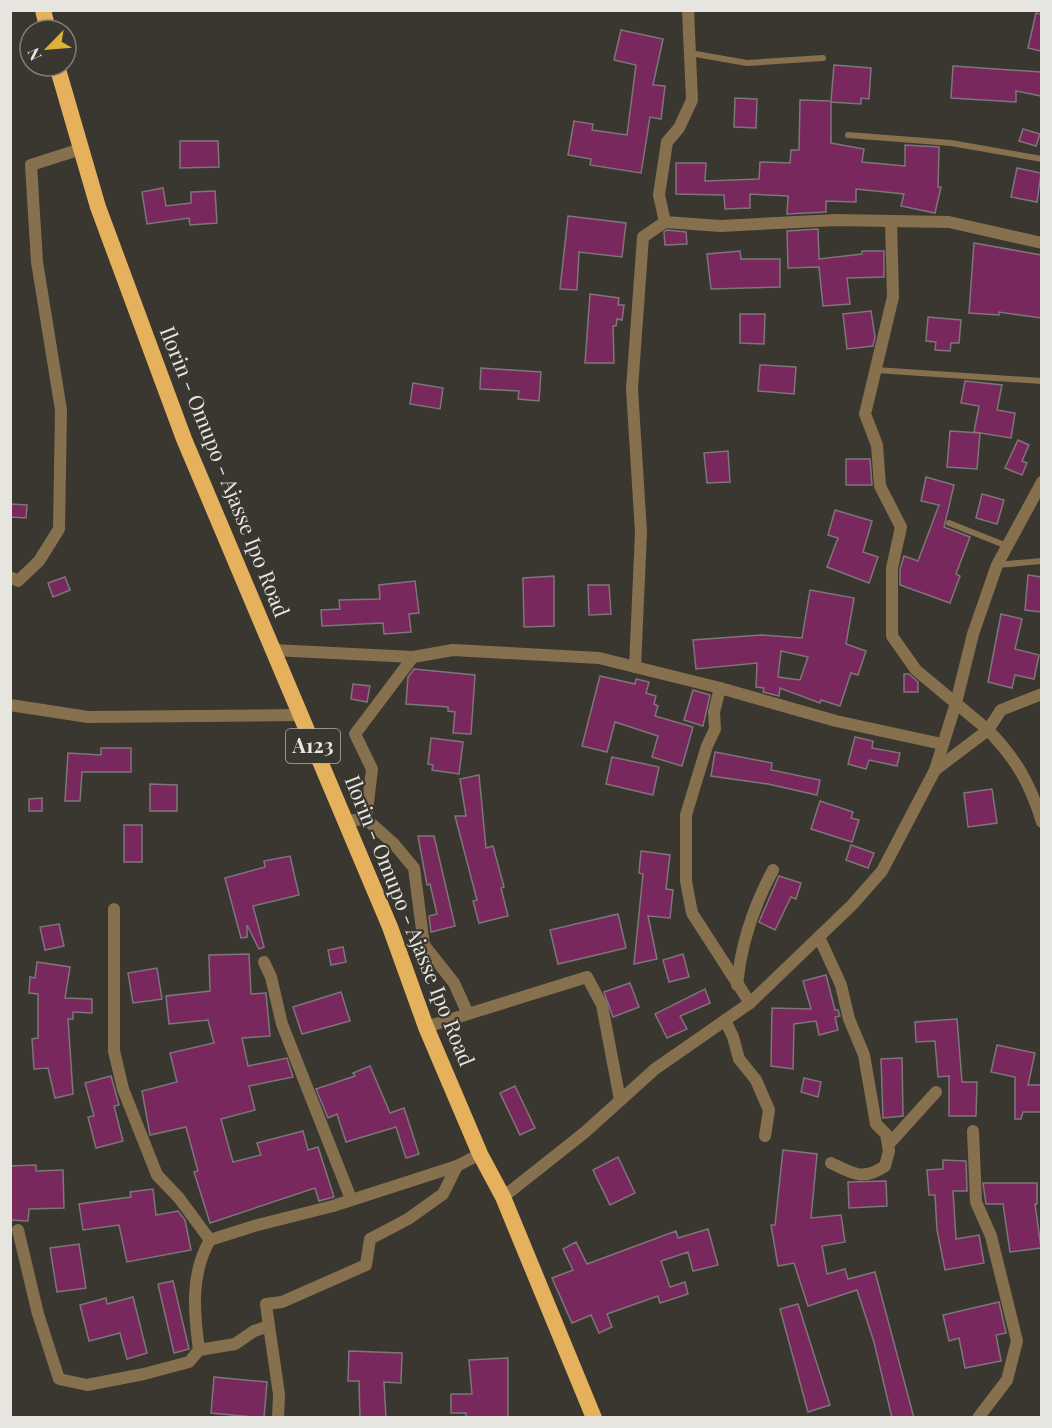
<svg xmlns="http://www.w3.org/2000/svg" width="1052" height="1428" font-family="'Playfair Display',serif">
	<style>
		.building { fill: #78285c; stroke: #7e757a; stroke-width: 1.5; fill-rule: evenodd }
		.lines { fill: none; stroke-linecap: round; stroke-linejoin: round }
		.service { stroke: #87704d; stroke-width: 6 }
		.minor { stroke: #87704d; stroke-width: 12 }
		.tertiary { stroke: #87704d; stroke-width: 12 }
		.trunk { stroke: #e6b15d; stroke-width: 16 }
		.labels { text-anchor: middle; stroke-width: 4.5; stroke-linejoin: round; paint-order: stroke }
		.shield { fill: #3a3730; stroke: #b2b1ab; stroke-width: 1.5 }
		.shield-label { font-size: 20px; font-weight: bold; fill: #e6e5e0 }
		.street-label { font-size: 21px; fill: #e6e5e0; stroke: #3a3730 }
	</style>
	<rect width="100%" height="100%" fill="#3a3730"/>
	<g class="building">
		<polygon points="1036,13 1041,14 1041,51 1028,48"/>
		<polygon points="621,30 663,39 653,85 665,86 661,119 650,117 641,173 590,165 591,159 568,155 574,121 593,124 592,130 627,135 636,65 614,60"/>
		<polygon points="834,65 871,68 869,99 861,98 861,104 831,102 831,143 864,149 862,162 905,166 905,145 939,147 938,187 941,187 935,213 901,206 904,194 856,189 856,202 826,201 826,212 787,214 788,196 750,194 750,208 725,209 724,195 676,194 676,163 706,163 705,181 759,179 760,162 790,163 791,150 799,150 800,100 831,101"/>
		<polygon points="953,66 1041,72 1041,96 1016,91 1016,102 951,98"/>
		<polygon points="735,98 757,99 756,128 734,127"/>
		<polygon points="1023,129 1040,134 1036,146 1019,141"/>
		<polygon points="180,141 218,141 219,167 180,168"/>
		<polygon points="1017,168 1041,173 1037,202 1011,197"/>
		<polygon points="163,188 166,206 191,203 191,192 215,191 217,223 190,225 189,218 147,224 142,192"/>
		<polygon points="568,216 626,223 622,257 579,252 577,290 560,289"/>
		<polygon points="818,229 819,259 862,254 862,251 884,251 884,277 847,278 850,304 823,306 819,267 788,268 787,231"/>
		<polygon points="667,230 686,232 687,244 665,245 664,232"/>
		<polygon points="974,243 1041,255 1041,318 999,312 999,315 969,313"/>
		<polygon points="740,251 741,259 780,259 780,287 711,289 707,254"/>
		<polygon points="590,294 619,298 618,305 624,305 622,320 617,319 616,326 613,326 614,363 585,363"/>
		<polygon points="871,311 875,337 873,346 847,349 843,314"/>
		<polygon points="740,314 765,314 764,344 740,343"/>
		<polygon points="928,317 961,320 959,343 951,343 950,351 935,350 936,342 926,341"/>
		<polygon points="760,365 796,367 794,394 758,391"/>
		<polygon points="481,368 541,372 539,401 518,399 519,391 480,389"/>
		<polygon points="965,381 1002,385 997,410 1015,413 1011,438 974,432 979,406 961,403"/>
		<polygon points="413,383 443,388 440,409 410,404"/>
		<polygon points="950,431 980,433 977,469 947,467"/>
		<polygon points="1018,440 1029,445 1022,461 1027,463 1022,475 1005,468"/>
		<polygon points="728,451 730,482 707,483 704,453"/>
		<polygon points="846,459 870,459 872,485 846,485"/>
		<polygon points="926,477 954,485 944,527 970,537 956,574 960,576 950,603 900,585 900,569 904,556 918,561 939,505 921,501"/>
		<polygon points="982,494 1004,500 997,524 976,518"/>
		<polygon points="10,504 27,505 26,518 10,517"/>
		<polygon points="835,510 872,521 863,552 878,557 869,583 827,567 838,538 828,535"/>
		<polygon points="1028,575 1041,577 1041,612 1025,610"/>
		<polygon points="554,576 554,626 524,627 523,578"/>
		<polygon points="65,577 70,590 53,597 48,583"/>
		<polygon points="415,581 419,613 409,614 411,632 384,634 383,623 322,626 321,610 340,609 339,600 380,599 379,585"/>
		<polygon points="588,585 609,585 611,614 589,615"/>
		<path d="M810 590 854 598 846 644 866 651 858 675 851 673 840 706 821 700 820 703 780 688 779 696 763 692 764 688 756 687 757 663 696 669 693 640 761 635 802 638ZM781 651 808 657 800 680 778 677Z"/>
		<polygon points="1001,614 1022,619 1015,649 1039,655 1034,679 1015,675 1012,688 988,682"/>
		<polygon points="414,669 475,675 471,734 453,733 455,712 448,711 448,707 406,704 408,677"/>
		<polygon points="904,674 909,674 918,682 918,692 904,692"/>
		<polygon points="600,676 635,684 636,679 649,682 646,693 656,696 654,704 658,706 655,716 693,727 682,766 652,757 658,736 615,722 607,752 582,746"/>
		<polygon points="353,684 370,686 367,702 351,699"/>
		<polygon points="693,690 710,695 703,726 684,720"/>
		<polygon points="855,737 873,741 872,748 900,753 897,766 869,760 866,769 848,764"/>
		<polygon points="431,738 463,742 459,774 432,770 433,765 428,764"/>
		<polygon points="101,748 131,748 131,772 82,772 80,801 65,801 68,753 101,755"/>
		<polygon points="715,752 772,763 771,770 820,780 817,795 768,784 711,776"/>
		<polygon points="612,757 659,767 653,795 606,784"/>
		<polygon points="479,775 486,848 493,846 504,887 501,888 508,916 479,923 473,901 477,900 455,816 466,816 460,779"/>
		<polygon points="150,784 177,785 177,811 150,811"/>
		<polygon points="992,789 997,823 968,827 964,793"/>
		<polygon points="42,798 42,811 29,811 29,799"/>
		<polygon points="820,801 853,812 851,818 859,820 852,842 811,829"/>
		<rect x="124" y="825" width="18" height="37"/>
		<polygon points="418,836 434,836 455,926 431,932 429,916 437,914 430,884 427,885"/>
		<polygon points="851,845 874,853 868,868 846,860"/>
		<polygon points="641,851 670,855 666,889 673,890 670,918 648,916 657,959 634,964 643,874 639,873"/>
		<polygon points="290,856 299,895 253,906 264,947 259,949 247,925 247,937 241,938 225,878 265,867 264,861"/>
		<polygon points="779,876 801,883 796,899 791,897 775,930 759,922"/>
		<polygon points="618,914 626,948 558,964 550,930"/>
		<polygon points="59,924 64,946 45,950 40,927"/>
		<polygon points="343,947 346,962 331,965 328,950"/>
		<polygon points="249,954 251,994 266,993 270,1036 242,1038 248,1066 287,1058 293,1077 249,1086 255,1110 221,1119 233,1162 261,1155 257,1143 303,1131 308,1150 318,1147 334,1197 319,1201 315,1188 210,1223 194,1172 198,1171 186,1127 150,1135 142,1091 177,1082 170,1053 214,1043 208,1020 169,1024 166,996 210,991 209,955"/>
		<polygon points="683,954 689,977 669,982 663,960"/>
		<polygon points="37,962 70,967 65,998 92,999 92,1013 73,1012 73,1019 68,1019 73,1094 55,1098 48,1068 34,1069 32,1039 38,1038 38,994 29,993 30,977 35,978"/>
		<polygon points="157,968 162,999 133,1003 128,973"/>
		<polygon points="826,975 835,1010 838,1010 840,1016 835,1017 838,1030 819,1035 816,1021 794,1024 793,1069 771,1066 772,1008 811,1009 803,981"/>
		<polygon points="630,983 639,1007 613,1017 604,992"/>
		<polygon points="705,989 710,1003 680,1016 687,1029 667,1038 655,1014"/>
		<polygon points="341,992 350,1021 302,1034 293,1007"/>
		<polygon points="957,1019 962,1082 977,1082 976,1116 949,1116 949,1076 938,1077 935,1041 916,1042 915,1022"/>
		<polygon points="997,1045 1035,1053 1028,1085 1041,1085 1041,1112 1023,1112 1021,1119 1015,1119 1015,1077 991,1072"/>
		<polygon points="902,1058 903,1116 883,1118 881,1059"/>
		<polygon points="370,1066 390,1113 404,1108 419,1154 406,1158 396,1127 346,1142 337,1114 328,1118 316,1089 355,1076 353,1073"/>
		<polygon points="111,1076 119,1105 114,1106 123,1141 96,1148 88,1117 94,1116 85,1083"/>
		<polygon points="804,1078 821,1082 818,1097 801,1092"/>
		<polygon points="515,1086 535,1128 520,1135 500,1093"/>
		<polygon points="783,1150 817,1154 811,1218 841,1215 845,1242 822,1246 827,1274 845,1269 848,1279 875,1272 914,1418 892,1418 874,1342 857,1290 808,1306 794,1263 778,1266 771,1225 775,1225"/>
		<polygon points="618,1157 635,1193 610,1205 593,1170"/>
		<polygon points="943,1160 966,1161 967,1191 953,1191 956,1239 979,1235 984,1263 945,1270 937,1230 935,1195 929,1195 927,1170 943,1169"/>
		<polygon points="36,1165 36,1171 63,1170 64,1208 29,1209 28,1221 10,1220 10,1166"/>
		<polygon points="886,1181 887,1206 849,1208 848,1182"/>
		<polygon points="983,1183 1037,1183 1037,1204 1035,1204 1041,1248 1010,1252 1003,1204 986,1204"/>
		<polygon points="153,1189 156,1215 178,1211 185,1220 191,1250 127,1262 119,1225 83,1230 79,1204 131,1197 130,1192"/>
		<polygon points="708,1229 718,1265 693,1271 688,1252 661,1261 670,1287 685,1282 688,1294 660,1303 658,1296 607,1314 612,1327 599,1333 591,1315 572,1323 552,1278 573,1270 563,1249 576,1242 587,1264 676,1231 678,1238"/>
		<polygon points="79,1244 86,1288 57,1292 50,1248"/>
		<polygon points="173,1281 189,1349 174,1353 158,1284"/>
		<polygon points="133,1297 147,1353 127,1359 120,1333 89,1341 80,1305 106,1298 107,1304"/>
		<polygon points="999,1302 1006,1333 996,1335 1001,1361 965,1368 959,1338 949,1341 943,1315"/>
		<polygon points="798,1304 830,1405 808,1412 780,1309"/>
		<polygon points="349,1351 402,1353 401,1383 384,1382 386,1418 360,1418 359,1381 348,1381"/>
		<polygon points="508,1358 508,1418 466,1418 466,1413 451,1413 451,1394 472,1394 469,1360"/>
		<polygon points="214,1377 267,1382 264,1418 211,1413"/>
	</g>
	<g class="lines">
		<g class="service">
			<polyline points="690,53 747,63 823,58"/>
			<polyline points="848,135 951,143 1042,159"/>
			<polyline points="876,370 1042,381"/>
			<polyline points="949,523 1007,546"/>
			<polyline points="997,565 1042,561"/>
		</g>
		<g class="minor">
			<polyline points="688,10 692,100 679,128 667,142 659,195 665,222 720,226 836,220 949,222 1042,243"/>
			<polyline points="891,221 893,297 865,414 877,445 880,486 901,527 892,568 892,636 916,670 988,730 935,770"/>
			<polyline points="10,577 18,581 39,561 59,529 61,410 37,262 31,165 81,149"/>
			<polyline points="273,650 413,657 453,650 599,658 720,688"/>
			<polyline points="635,667 641,532 632,389 643,237 665,222"/>
			<path d="M1042 694 1001 710 988 730C1016 759 1030 783 1042 822"/>
			<polyline points="10,705 88,717 300,715"/>
			<polyline points="366,819 394,844 414,868 424,945 454,983 468,1014"/>
			<polyline points="345,821 366,819 372,769 355,734 413,657"/>
			<polyline points="114,909 114,1051 123,1089 157,1175 179,1198 210,1240"/>
			<path d="M819 937 841 985 849 1019 864 1055 876 1124 886 1134 889 1151 885 1166C863 1181 853 1174 831 1163"/>
			<polyline points="264,962 271,977 282,1024 351,1199"/>
			<path d="M737 985C741 943 753 907 773 870"/>
			<polyline points="750,1003 692,913 686,881 686,815 707,746 715,729 714,712 720,688 836,721 942,744"/>
			<polyline points="725,1020 733,1037 739,1059 756,1080 769,1110 765,1136"/>
			<polyline points="426,1027 587,977 602,1005 620,1100"/>
			<polyline points="973,1131 976,1202 991,1236 1017,1341 1007,1380 978,1418"/>
			<polyline points="888,1145 936,1092"/>
			<polyline points="18,1230 38,1314 59,1379 87,1385 144,1374 189,1362 199,1350 235,1344 254,1331 269,1326 266,1304 282,1302 366,1265 370,1239 408,1219 443,1194 457,1166 480,1154"/>
			<polyline points="269,1326 279,1394 278,1418"/>
			<path d="M199 1350C194 1313 190 1274 210 1240L254 1226 333 1206 457 1166"/>
		</g>
		<polyline class="tertiary" points="503,1197 584,1133 655,1069 750,1003 852,905 882,871 935,770 956,703 973,634 997,565 1042,482"/>
		<g class="trunk">
			<polyline points="43,10 48,30"/>
			<polyline points="57,66 98,207 184,439 390,927 426,1027 480,1154 503,1197 594,1418"/>
		</g>
	</g>
	<g class="labels">
		<rect class="shield" x="286" y="729" width="54" height="34" rx="4.5"/>
		<g class="shield-label">
			<text x="313" y="753">A123</text>
		</g>
		<g class="street-label">
			<text transform="translate(224 472) rotate(68)" y="7">Ilorin - Omupo - Ajasse Ipo Road</text>
			<text transform="translate(409 921) rotate(68)" y="7">Ilorin - Omupo - Ajasse Ipo Road</text>
		</g>
	</g>
	<rect width="1052" height="1428" fill="none" stroke="#e6e5e0" stroke-width="24"/>
	<g transform="translate(48 48) rotate(245)"><circle r="28" fill="#3a3730" stroke="#7f7d76" stroke-width="1.5"/>
	<path d="M0-4.5L10 22L0 15L-10 22Z" fill="#ddb133"/>
	<text y="-9" font-size="16" font-weight="bold" text-anchor="middle" fill="#e6e5e0">N</text>
	</g>
</svg>
